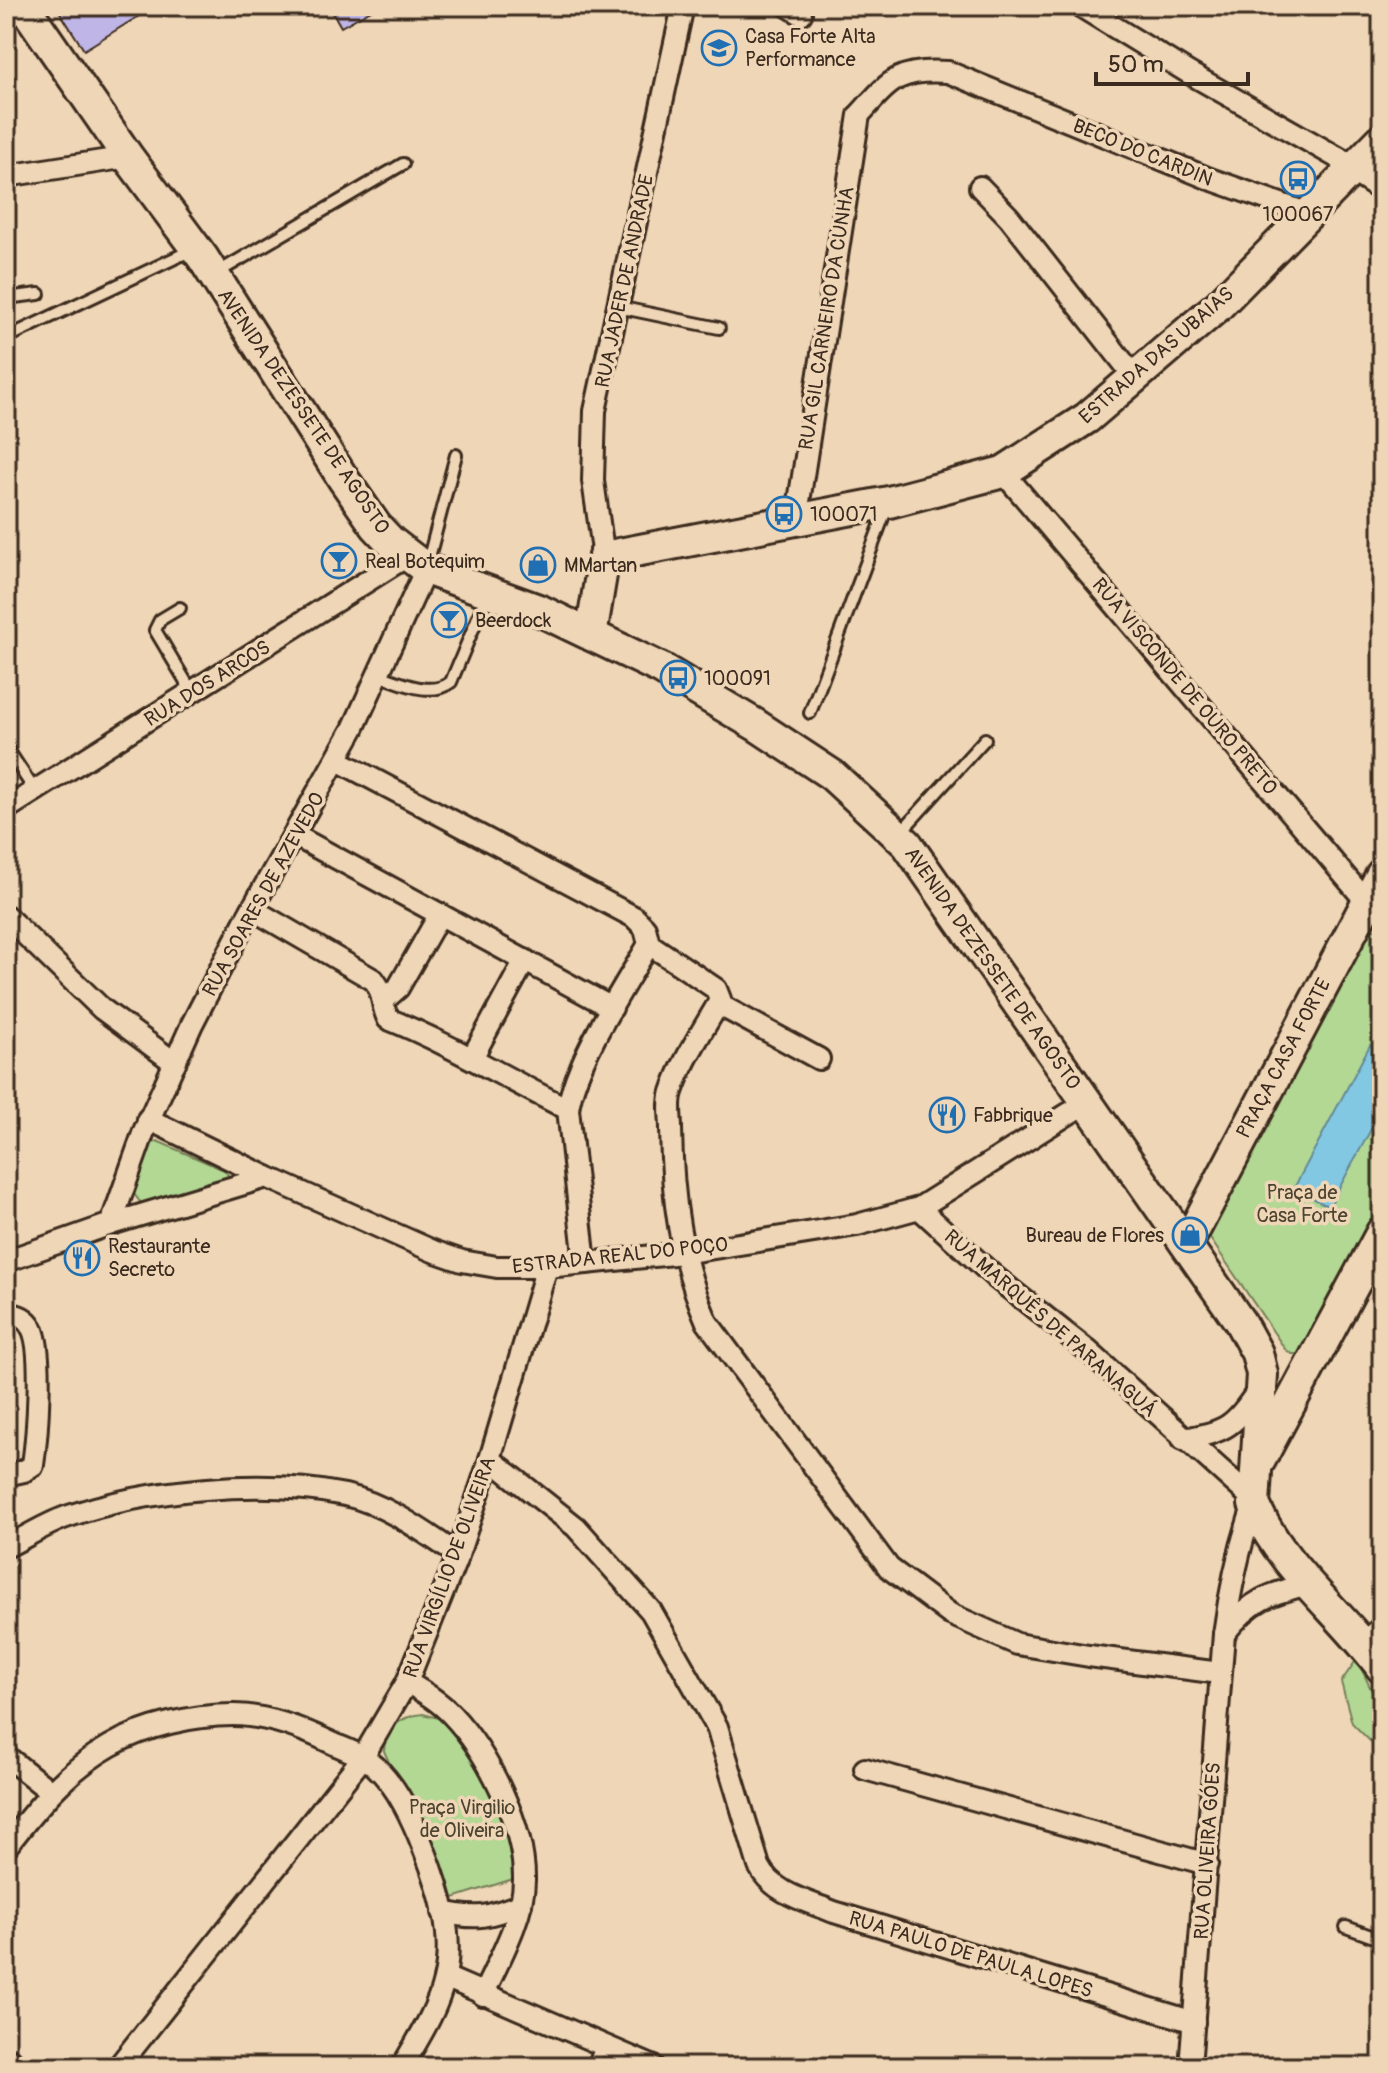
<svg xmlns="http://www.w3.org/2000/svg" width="1388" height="2073" font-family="Pangolin,sans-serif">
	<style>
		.green { fill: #b2d894; stroke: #768159; stroke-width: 2 }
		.water { fill: #82c8e3; stroke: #668994; stroke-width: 2 }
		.building { fill: #bfb5e6; stroke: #3b2a1e; stroke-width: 2 }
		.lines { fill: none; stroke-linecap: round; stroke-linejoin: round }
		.lane-casing { stroke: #3b2a1e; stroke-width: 16 }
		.street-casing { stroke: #3b2a1e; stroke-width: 26 }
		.secondary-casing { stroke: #3b2a1e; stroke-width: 36 }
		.lane { stroke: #efd6b7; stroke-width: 10 }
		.street { stroke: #efd6b7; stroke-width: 20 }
		.secondary { stroke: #efd6b7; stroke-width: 30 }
		.labels { text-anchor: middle; stroke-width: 7; stroke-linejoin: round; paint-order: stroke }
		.poi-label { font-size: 20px; fill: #3b2a1e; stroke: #efd6b7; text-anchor: start }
		.street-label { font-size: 20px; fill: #3b2a1e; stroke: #efd6b7 }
		.park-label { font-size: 20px; fill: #4d4430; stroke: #efd6b7 }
	</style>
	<rect width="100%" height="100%" fill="#efd6b7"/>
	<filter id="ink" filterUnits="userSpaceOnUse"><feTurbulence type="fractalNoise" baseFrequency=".0125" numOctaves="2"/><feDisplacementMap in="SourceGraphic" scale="16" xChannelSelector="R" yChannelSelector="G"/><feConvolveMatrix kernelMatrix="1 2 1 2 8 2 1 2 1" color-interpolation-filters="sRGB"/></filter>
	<g filter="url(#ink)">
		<g class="green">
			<polygon points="1374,929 1382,932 1382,1210 1310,1347 1303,1354 1292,1354 1285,1349 1207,1234 1365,934"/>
			<polygon points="157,1141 224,1170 228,1175 227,1178 141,1203 134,1194 150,1145"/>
			<polygon points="1357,1659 1382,1713 1382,1722 1373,1721 1371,1742 1352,1723 1341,1682"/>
			<path d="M423 1714 438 1718 446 1725C485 1769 505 1818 517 1876L513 1879 450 1899 384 1751C384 1728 401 1716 423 1714Z"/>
		</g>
		<polygon class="water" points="1370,1045 1382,1051 1382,1109 1329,1207 1294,1188"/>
		<g class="building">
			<polygon points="56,6 155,6 84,50"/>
			<polygon points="329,6 378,6 341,27"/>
		</g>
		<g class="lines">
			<g class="lane-casing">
				<g id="lane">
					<polyline points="215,274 403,164"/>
					<polyline points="6,298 39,294"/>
					<polyline points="618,307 719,328"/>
					<polyline points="6,338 194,249"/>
					<polyline points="427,565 456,455"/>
					<polyline points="180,608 160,620 155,630 192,692"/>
					<path d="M378 675C401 682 430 698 451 682L488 593"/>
					<polyline points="810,713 887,507"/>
					<polyline points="6,747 35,791"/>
					<polyline points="900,833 985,739"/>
					<polyline points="1346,1927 1382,1940"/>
					<polyline points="592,2067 602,2045"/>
				</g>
			</g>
			<g class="street-casing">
				<g id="street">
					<polyline points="788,6 801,14"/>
					<polyline points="1080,6 1189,73 1356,168"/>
					<polyline points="6,176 128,157"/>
					<polyline points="980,187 1009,217 1134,376"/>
					<polyline points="1003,472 1366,901 1382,910"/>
					<path d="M796 521 859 115C890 81 898 68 948 72L1210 179 1309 214"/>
					<polyline points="604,557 593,481 595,411 683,6"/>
					<polyline points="337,760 634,917 645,928 649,944 716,989 720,999 718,1004 819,1059"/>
					<polyline points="6,809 407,556"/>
					<polyline points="294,835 612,1008"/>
					<path d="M252 909 374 980C384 992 381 1005 388 1019 451 1044 508 1080 568 1109L585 1263"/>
					<polyline points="6,916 102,1009 175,1063"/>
					<polyline points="383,998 390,995 398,988 440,914"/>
					<path d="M718 1004C702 1032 682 1061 672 1092 668 1103 671 1117 671 1129 672 1196 680 1260 707 1322L889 1568 950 1614 1017 1644 1089 1656 1220 1673"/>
					<polyline points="472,1058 525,960"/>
					<path d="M568 1109C575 1061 624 987 649 944"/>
					<polyline points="148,1119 267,1177"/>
					<polyline points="919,1208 995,1277 1087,1350 1254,1500"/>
					<polyline points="111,1224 144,1131 192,1024 244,923 353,729 426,569"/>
					<polyline points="6,1261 111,1224 267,1177 433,1251 462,1261 497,1267 547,1267 683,1253 857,1225 919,1208 1087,1102"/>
					<path d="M6 1314C17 1314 26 1317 32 1328 44 1351 37 1437 33 1465L24 1471 6 1475"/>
					<path d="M1183 1439C1227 1432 1234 1426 1259 1389"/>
					<path d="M490 1459 576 1527 651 1611 717 1727 759 1866C773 1894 807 1901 834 1912L1194 2022"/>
					<path d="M6 1547C26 1537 46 1524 66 1517 146 1489 262 1478 345 1495 386 1504 424 1532 458 1555"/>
					<path d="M1224 1634C1250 1600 1270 1593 1310 1584"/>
					<polyline points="1364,1643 1382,1627"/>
					<path d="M407 1682C422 1691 439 1701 452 1715 488 1753 525 1827 524 1880 524 1916 498 1962 483 1995"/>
					<polyline points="6,1756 51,1792"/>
					<polyline points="865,1769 1207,1864"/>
					<path d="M6 1847C37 1807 66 1771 110 1746 144 1726 194 1715 233 1715 266 1715 303 1729 332 1743 347 1750 363 1755 375 1766 398 1787 413 1821 424 1849 440 1889 455 1937 444 1980 437 2011 418 2039 402 2067"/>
					<path d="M443 1912C476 1920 490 1917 521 1904"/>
					<polyline points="445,1977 654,2067"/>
					<polyline points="6,2057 20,2067"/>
					<polyline points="118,2067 363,1757 407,1682 458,1555 490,1459 547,1267"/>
					<path d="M1190 2067 1224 1634C1230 1590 1239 1547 1254 1504"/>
				</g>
			</g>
			<g class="secondary-casing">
				<g id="secondary">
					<path d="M24 6 128 157 203 258 344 480 376 526 391 542 426 569 541 611 662 669 756 725 832 775 907 844 1240 1322 1257 1353 1262 1374 1254 1504C1281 1568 1342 1613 1382 1668"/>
					<polyline points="1356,168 1382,185"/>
					<polyline points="604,557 889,502 1003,472 1087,418 1218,306 1382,139"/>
					<polyline points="591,635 604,557"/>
					<polyline points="1187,1244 1382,874"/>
					<polyline points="1260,1460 1382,1232"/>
				</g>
			</g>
			<use href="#lane" class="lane"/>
			<use href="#street" class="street"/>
			<use href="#secondary" class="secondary"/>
		</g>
	</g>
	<defs>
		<g id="university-ring" transform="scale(1.8)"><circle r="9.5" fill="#efd6b7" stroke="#1f6fb2" stroke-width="1.5"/><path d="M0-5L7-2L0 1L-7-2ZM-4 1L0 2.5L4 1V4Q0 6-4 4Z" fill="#1f6fb2"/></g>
		<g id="bus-ring" transform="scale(1.8)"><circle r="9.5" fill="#efd6b7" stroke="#1f6fb2" stroke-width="1.5"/><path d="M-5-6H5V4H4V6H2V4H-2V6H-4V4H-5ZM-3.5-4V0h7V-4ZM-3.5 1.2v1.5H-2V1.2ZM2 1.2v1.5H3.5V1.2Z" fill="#1f6fb2"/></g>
		<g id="bar-ring" transform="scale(1.8)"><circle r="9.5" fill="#efd6b7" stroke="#1f6fb2" stroke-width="1.5"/><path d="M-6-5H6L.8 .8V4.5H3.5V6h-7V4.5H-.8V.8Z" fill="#1f6fb2"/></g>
		<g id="shop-ring" transform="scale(1.8)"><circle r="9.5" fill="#efd6b7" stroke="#1f6fb2" stroke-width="1.5"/><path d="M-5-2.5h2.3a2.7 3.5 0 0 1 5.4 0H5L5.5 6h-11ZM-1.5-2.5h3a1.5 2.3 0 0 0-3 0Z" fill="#1f6fb2"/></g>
		<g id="restaurant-ring" transform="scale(1.8)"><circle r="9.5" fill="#efd6b7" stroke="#1f6fb2" stroke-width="1.5"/><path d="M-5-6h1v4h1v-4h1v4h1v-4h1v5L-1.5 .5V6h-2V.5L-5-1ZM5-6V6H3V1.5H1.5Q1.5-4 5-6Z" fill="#1f6fb2"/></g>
	</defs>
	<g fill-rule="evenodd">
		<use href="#university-ring" x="719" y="48"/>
		<use href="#bus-ring" x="1298" y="179"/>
		<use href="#bus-ring" x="784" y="514"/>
		<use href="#bar-ring" x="339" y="561"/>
		<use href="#shop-ring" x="538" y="565"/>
		<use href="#bar-ring" x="449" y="620"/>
		<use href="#bus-ring" x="678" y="678"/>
		<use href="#restaurant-ring" x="947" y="1115"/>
		<use href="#shop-ring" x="1190" y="1235"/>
		<use href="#restaurant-ring" x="82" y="1258"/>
	</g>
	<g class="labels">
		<g class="poi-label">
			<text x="745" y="43">Casa Forte Alta<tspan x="745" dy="23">Performance</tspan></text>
			<text x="1298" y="221" text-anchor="middle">100067</text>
			<text x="810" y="521">100071</text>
			<text x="365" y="568">Real Botequim</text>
			<text x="564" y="572">MMartan</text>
			<text x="475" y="627">Beerdock</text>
			<text x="704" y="685">100091</text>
			<text x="973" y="1122">Fabbrique</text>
			<text x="1164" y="1242" text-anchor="end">Bureau de Flores</text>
			<text x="108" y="1253">Restaurante<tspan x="108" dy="23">Secreto</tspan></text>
		</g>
		<g class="street-label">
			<text transform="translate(1143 152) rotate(22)" y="7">BECO DO CARDIN</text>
			<text transform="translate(624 281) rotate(-78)" y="7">RUA JADER DE ANDRADE</text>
			<text transform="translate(826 318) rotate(-81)" y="7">RUA GIL CARNEIRO DA CUNHA</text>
			<text transform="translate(1156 355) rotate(-41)" y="7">ESTRADA DAS UBAIAS</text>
			<text transform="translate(304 411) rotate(56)" y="7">AVENIDA DEZESSETE DE AGOSTO</text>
			<text transform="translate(207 683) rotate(-32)" y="7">RUA DOS ARCOS</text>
			<text transform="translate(1185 686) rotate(50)" y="7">RUA VISCONDE DE OURO PRETO</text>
			<text transform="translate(263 894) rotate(-61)" y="7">RUA SOARES DE AZEVEDO</text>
			<text transform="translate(993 968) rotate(55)" y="7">AVENIDA DEZESSETE DE AGOSTO</text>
			<text transform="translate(1283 1058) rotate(-62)" y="7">PRAÇA CASA FORTE</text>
			<text transform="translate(620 1255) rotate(-6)" y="7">ESTRADA REAL DO POÇO</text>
			<text transform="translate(1051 1323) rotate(41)" y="7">RUA MARQUÊS DE PARANAGUÁ</text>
			<text transform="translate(449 1567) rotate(-70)" y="7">RUA VIRGÍLIO DE OLIVEIRA</text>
			<text transform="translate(1207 1851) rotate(-86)" y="7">RUA OLIVEIRA GÓES</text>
			<text transform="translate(971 1954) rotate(17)" y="7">RUA PAULO DE PAULA LOPES</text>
		</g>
		<g class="park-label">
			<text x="1302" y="1199">Praça de<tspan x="1302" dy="23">Casa Forte</tspan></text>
			<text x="462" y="1814">Praça Virgilio<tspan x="462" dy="23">de Oliveira</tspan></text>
		</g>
	</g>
	<rect width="1388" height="2073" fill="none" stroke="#efd6b7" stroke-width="32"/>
	<rect x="16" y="16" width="1356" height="2041" fill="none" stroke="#3b2a1e" stroke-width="3" filter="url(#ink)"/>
	<path d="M1096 72v12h152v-12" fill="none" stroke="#3b2a1e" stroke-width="4"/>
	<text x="1108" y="72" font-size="24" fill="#3b2a1e" stroke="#efd6b7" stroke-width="6" paint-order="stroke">50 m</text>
</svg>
